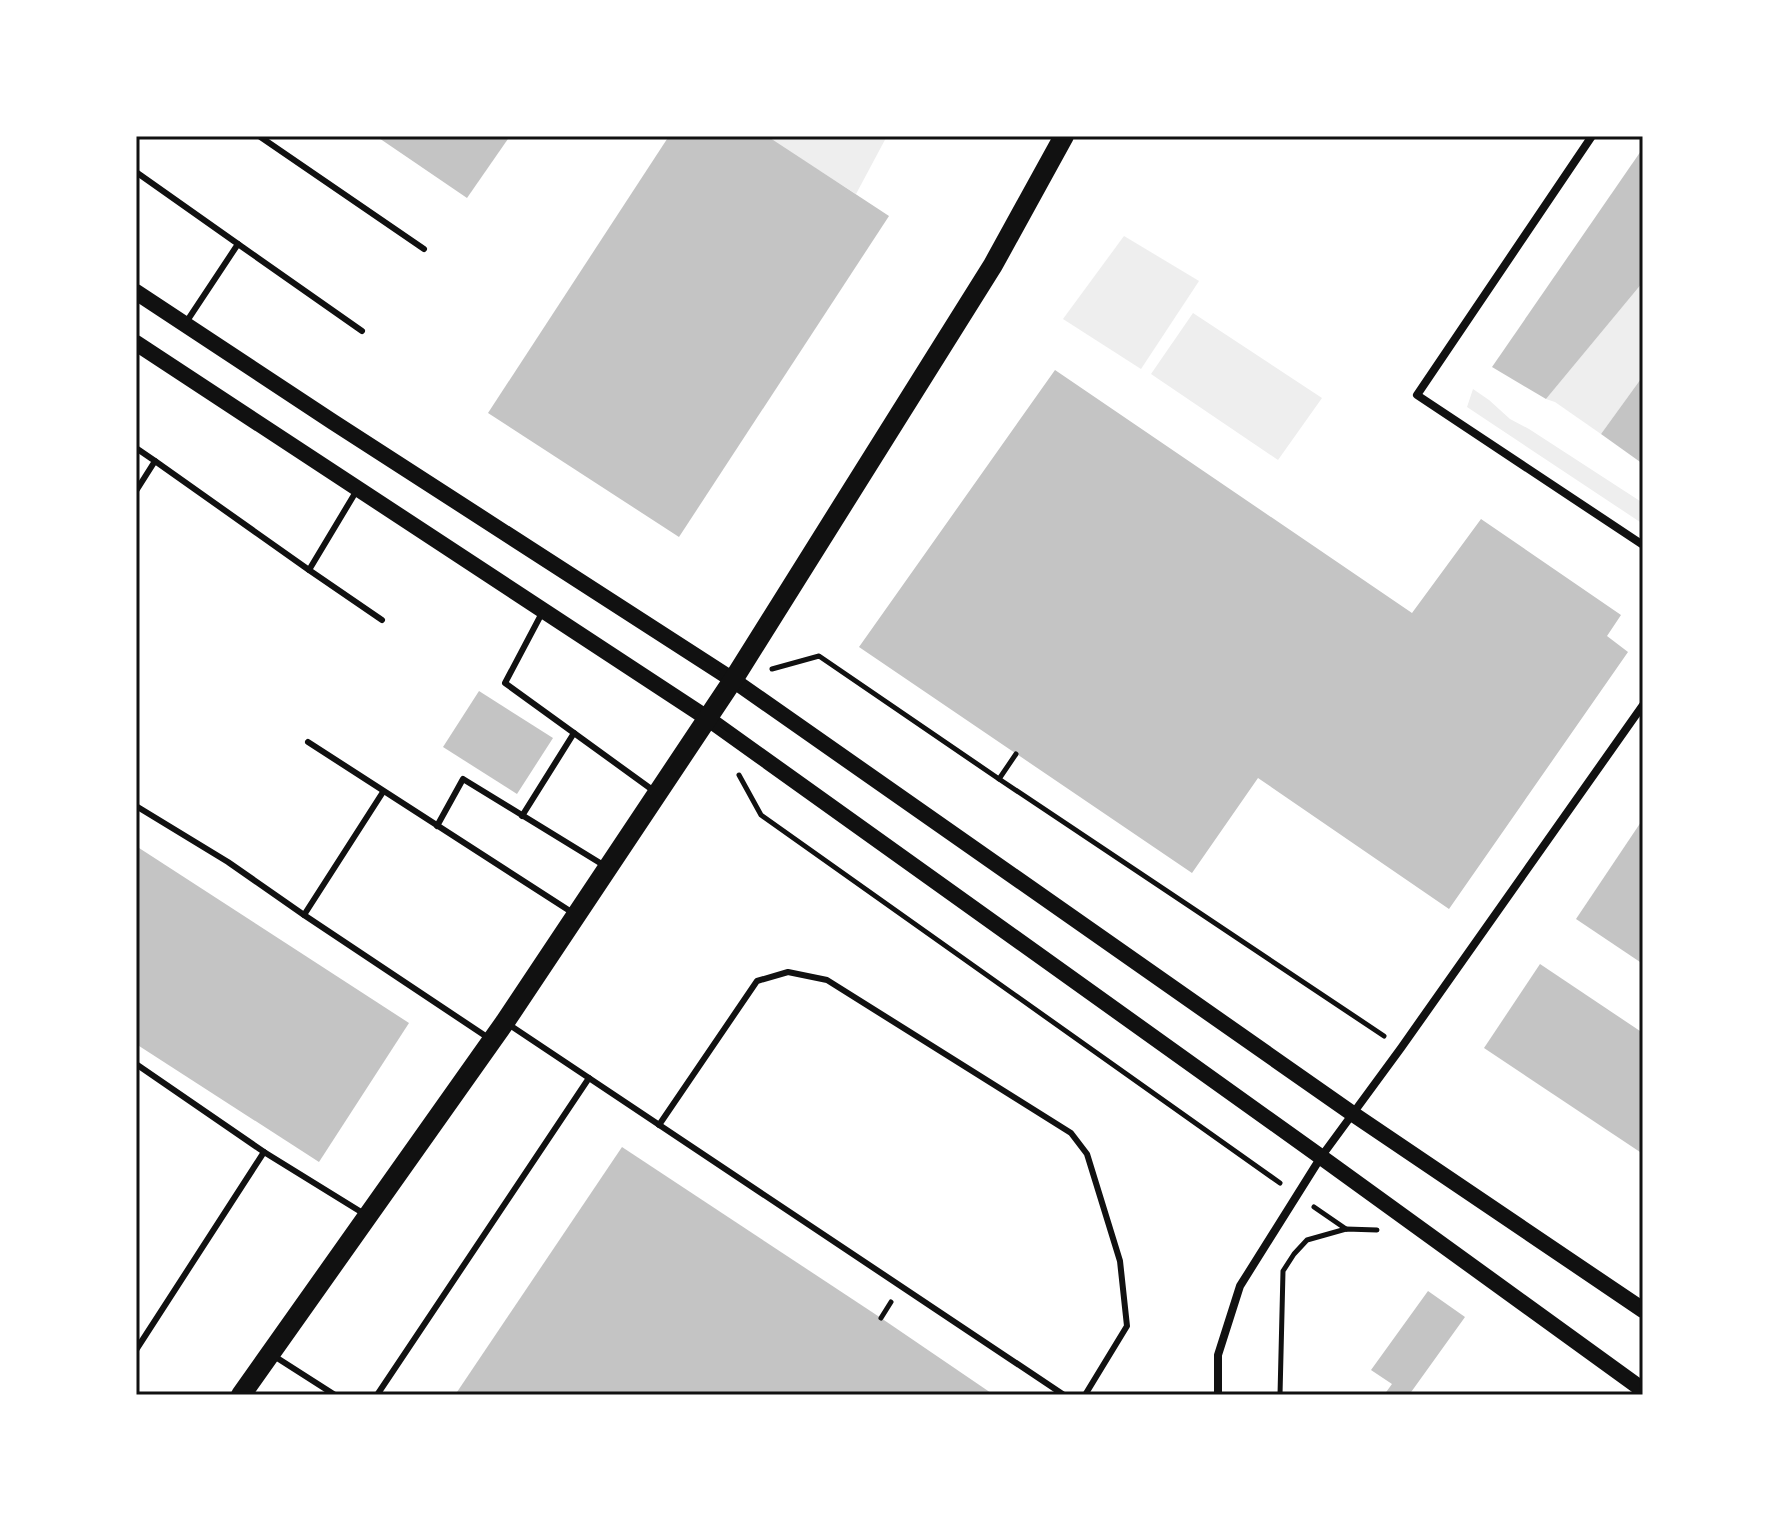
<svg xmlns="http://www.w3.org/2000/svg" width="1779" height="1531" font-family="Arial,sans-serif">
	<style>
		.green { fill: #eee }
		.building { fill: #c4c4c4 }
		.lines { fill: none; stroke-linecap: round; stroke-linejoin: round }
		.path { stroke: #111; stroke-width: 5 }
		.service { stroke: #111; stroke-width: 6 }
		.minor { stroke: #111; stroke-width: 8 }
		.secondary { stroke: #111; stroke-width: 16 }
		.primary { stroke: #111; stroke-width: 20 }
		.neatline { fill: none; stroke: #111; stroke-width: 3 }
	</style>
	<rect width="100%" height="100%" fill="#fff"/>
	<g class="green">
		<polygon points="765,136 887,136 856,194"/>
		<polygon points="1124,236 1199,281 1141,369 1063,319"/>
		<polygon points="1643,282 1643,376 1601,434 1555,402 1546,399"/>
		<polygon points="1193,313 1322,398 1278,460 1151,374"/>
		<polygon points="1473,389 1489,400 1510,419 1529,429 1643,503 1643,524 1467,407"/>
	</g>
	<g class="building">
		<polygon points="376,136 510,136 467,198"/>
		<polygon points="669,136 767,136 889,216 679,537 488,413"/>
		<polygon points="1643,148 1643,282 1546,399 1492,367"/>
		<polygon points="1055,370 1412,613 1481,519 1621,615 1607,636 1628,652 1449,909 1258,778 1192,873 859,647"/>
		<polygon points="1643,376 1643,464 1601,434"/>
		<polygon points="479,691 553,738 517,794 443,747"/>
		<polygon points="1643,819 1643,964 1576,919"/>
		<polygon points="136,846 409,1023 319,1162 136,1044"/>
		<polygon points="1540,964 1643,1033 1643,1154 1484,1048"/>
		<polygon points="622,1147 881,1318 994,1395 455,1395"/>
		<polygon points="1428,1291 1465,1317 1409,1395 1384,1395 1392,1384 1371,1370"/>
	</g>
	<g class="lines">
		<g class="path">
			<polyline points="772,669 819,656 999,779 1384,1036"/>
			<polyline points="739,775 761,815 1280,1183"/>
			<polyline points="999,779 1016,754"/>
			<polyline points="1314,1207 1346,1229"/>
			<polyline points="881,1318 891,1302"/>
			<polyline points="1280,1395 1283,1271 1294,1254 1307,1240 1346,1229 1377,1230"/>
		</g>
		<g class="service">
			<polyline points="259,136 424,249"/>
			<polyline points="136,172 238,244 185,324"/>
			<polyline points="238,244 362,331"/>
			<polyline points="136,448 155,461"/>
			<polyline points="136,491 155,461 309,570 357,490"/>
			<polyline points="309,570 382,620"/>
			<polyline points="542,613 505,683 574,733"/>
			<polyline points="308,742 573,913"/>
			<polyline points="136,806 228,862 304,915 490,1039"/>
			<polyline points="522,816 574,733 654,791"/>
			<polyline points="437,826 463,779 605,866"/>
			<polyline points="304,915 383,792"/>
			<polyline points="508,1024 1064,1395"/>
			<polyline points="136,1064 264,1152 136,1350"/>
			<polyline points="659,1125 757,981 788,972 827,980 1071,1133 1087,1154 1120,1261 1127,1326 1085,1395"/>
			<polyline points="264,1152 366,1215"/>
			<polyline points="274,1356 335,1395"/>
			<polyline points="377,1395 589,1078"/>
		</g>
		<g class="minor">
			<polyline points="1592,136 1417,395 1643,545"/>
			<polyline points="1218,1395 1218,1355 1240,1286 1321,1157 1401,1048 1643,705"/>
		</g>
		<g class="secondary">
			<polyline points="136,292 333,422 733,680 1353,1114 1643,1310"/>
			<polyline points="136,343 707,718 1321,1157 1643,1390"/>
		</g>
		<polyline class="primary" points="241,1395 505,1022 733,680 993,265 1064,136"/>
	</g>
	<rect width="1779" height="1531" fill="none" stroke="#ffffff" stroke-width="276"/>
	<rect x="138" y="138" width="1503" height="1255" class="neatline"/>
</svg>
